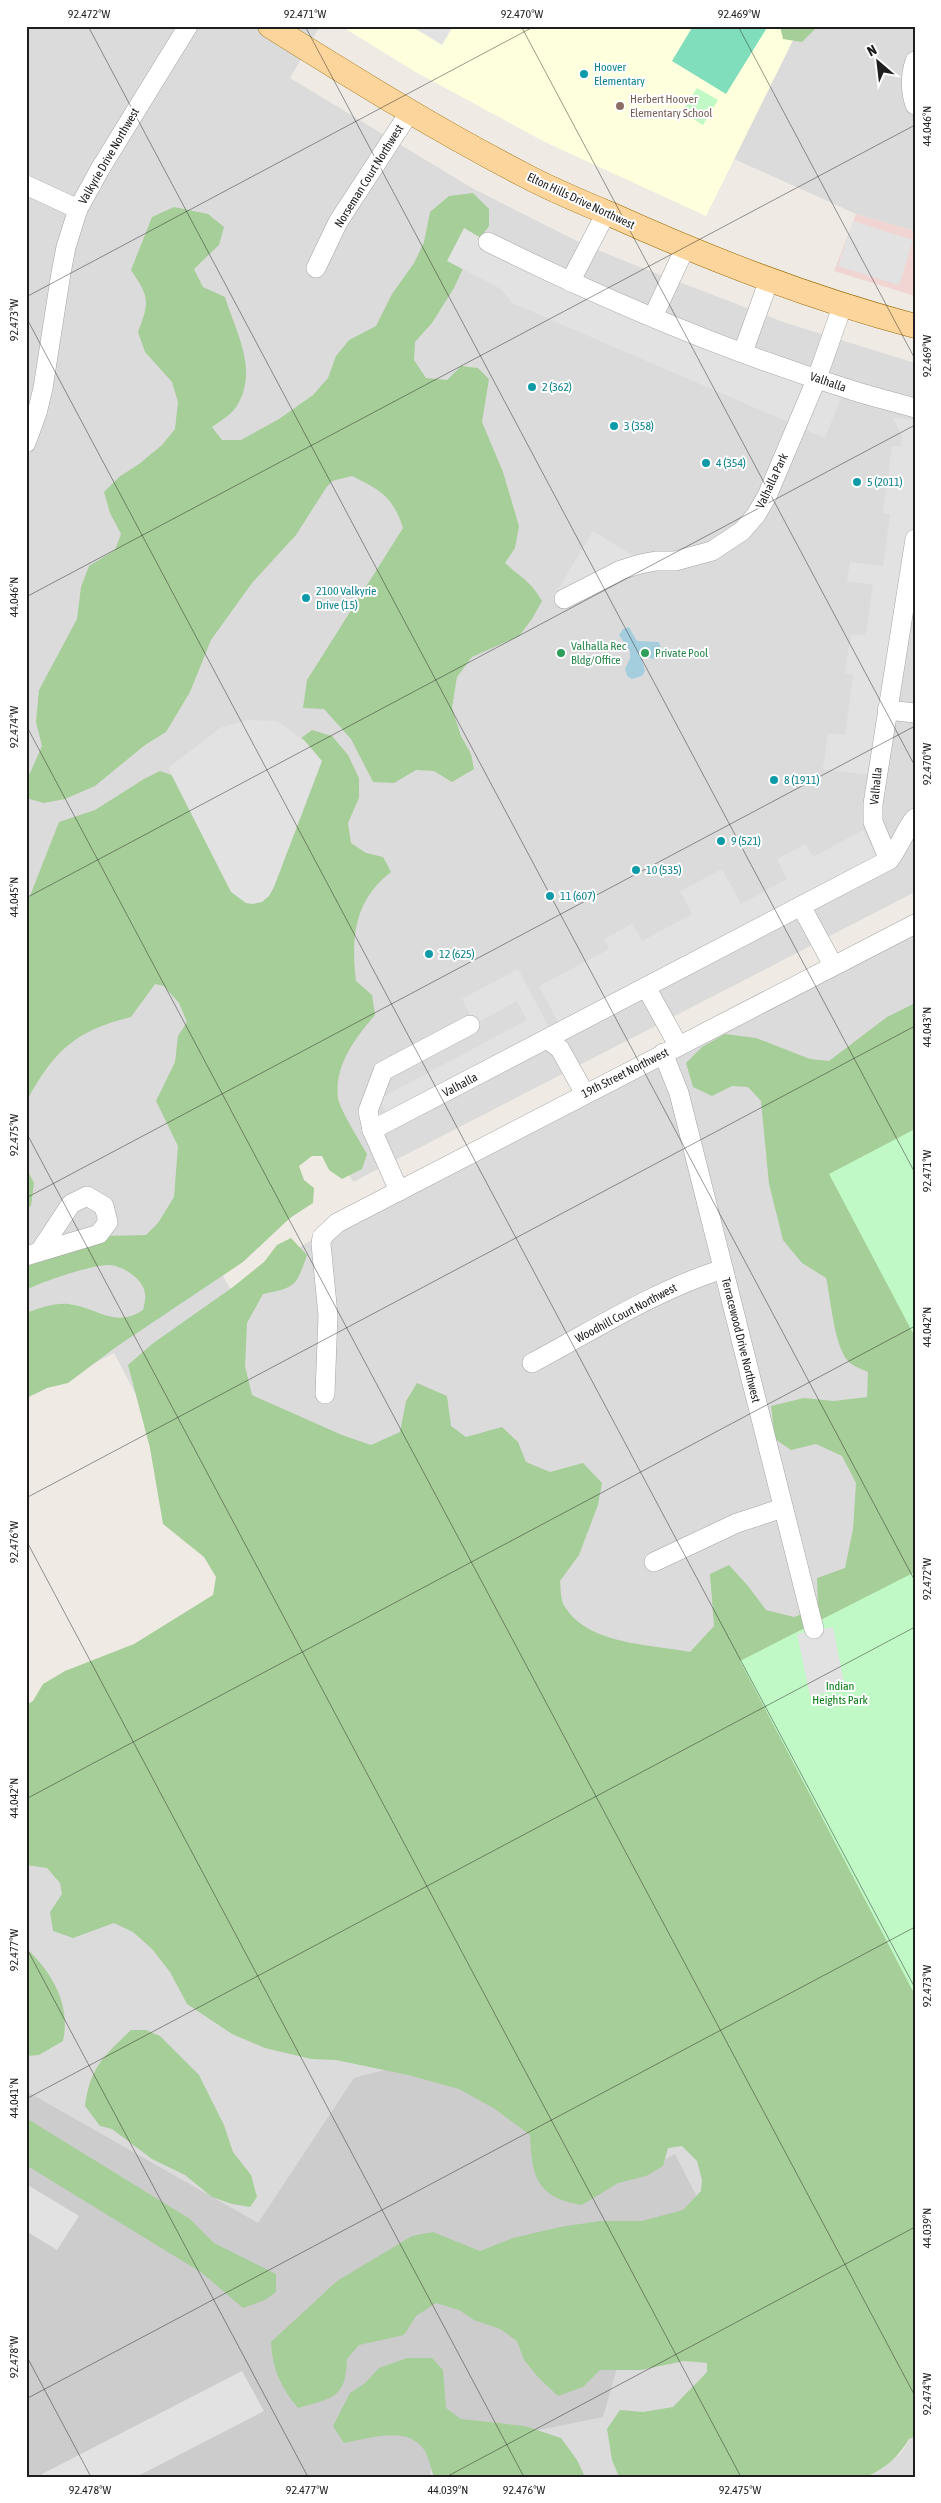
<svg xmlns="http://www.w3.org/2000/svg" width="941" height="2503" font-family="'Asap Condensed',sans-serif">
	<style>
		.residential { fill: #dcdbdb }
		.commercial { fill: #f0d5d3 }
		.education { fill: #feffdc }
		.religious { fill: #ccc }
		.forest { fill: #a6ce98 }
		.park { fill: #c0f9c6 }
		.pitch { fill: #81debd }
		.parking { fill: #e2e2e2 }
		.water { fill: #a4cedd }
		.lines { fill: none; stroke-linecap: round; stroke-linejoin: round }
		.minor-casing { stroke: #a5a5a5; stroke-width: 20 }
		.major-casing { stroke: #976a00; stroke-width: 25 }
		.minor { stroke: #fff; stroke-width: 19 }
		.major { stroke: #fcd59c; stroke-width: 24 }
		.ticks { fill: none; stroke: #1e1e1e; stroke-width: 1; stroke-opacity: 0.45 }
		.culture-dot { fill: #0f9aa8; stroke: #fff; stroke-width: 2 }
		.education-dot { fill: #8d6e63; stroke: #fff; stroke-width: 2 }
		.leisure-dot { fill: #2e9e5b; stroke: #fff; stroke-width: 2 }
		.labels { text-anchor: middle; stroke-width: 4; stroke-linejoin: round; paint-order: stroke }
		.culture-label { font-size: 12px; fill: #0d838f; stroke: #fff; text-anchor: start }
		.education-label { font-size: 12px; fill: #785e54; stroke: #fff; text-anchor: start }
		.street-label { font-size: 12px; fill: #1e1e1e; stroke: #fff }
		.leisure-label { font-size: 12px; fill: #27864d; stroke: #fff; text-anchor: start }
		.park-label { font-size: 12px; fill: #0b7c18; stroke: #fff }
		.neatline { fill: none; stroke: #1e1e1e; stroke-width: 2 }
		.ticks-label { font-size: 12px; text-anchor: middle; fill: #1e1e1e }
	</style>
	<rect width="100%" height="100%" fill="#efebe4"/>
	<g class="residential">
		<polygon points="26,26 320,26 290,78 472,188 583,244 632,264 786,323 915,363 915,892 353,1182 304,1091 199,1233 231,1290 329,1229 915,924 915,1337 739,2477 26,2477 26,1716 245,1602 114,1353 26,1399"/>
		<polygon points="800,26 915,26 915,231 856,214 734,159"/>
		<polygon points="915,2437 915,2477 867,2477 877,2472 901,2453 910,2439"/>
	</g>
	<polygon class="commercial" points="856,214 915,231 915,296 834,271"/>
	<polygon class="education" points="341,26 800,26 706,216 545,142 414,71"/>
	<polygon class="religious" points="400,2066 476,2087 626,2180 675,2154 702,2207 653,2242 603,2417 436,2451 429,2477 26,2477 26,2091 258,2223 354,2078"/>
	<g class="forest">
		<polygon points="780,26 818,26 802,42 783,39"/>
		<path d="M473 193 489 209V226L473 247 454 288 432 323 415 342 414 360 426 378 447 380 461 366 478 368 489 379 482 422 503 472 519 526 515 548 505 563C521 578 531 581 542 601L532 619 519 636 472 657 457 677 452 708 461 736 471 754 474 769 452 782 434 771 416 770 394 783 373 782 351 739 324 709 303 708 307 680 403 528C392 495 381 491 352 476L332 481 326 488 296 535 252 583 211 640 190 692 166 732 145 745 95 786 65 799 44 803 26 798V775L30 773 42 746 36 722 39 690 77 619 81 587 89 566 115 550 121 534 110 513 104 492 119 477 139 464 162 445 175 429 178 402 172 382 145 352 138 332C150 301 149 297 131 270L152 217 174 207 208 214 224 227 219 245 194 269 203 287 225 297C236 333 258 368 238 404 234 413 220 421 212 427L222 440H241L279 419 313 395 328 378 336 356 349 340 376 326 392 294 414 263 424 242 430 212 449 196Z"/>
		<path d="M312 730 332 736 348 755 359 778V798L348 823 351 843 366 853 383 857 391 872C354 901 351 937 356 981L372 995 375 1015C355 1038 334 1066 338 1098 339 1108 361 1143 367 1154L362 1169 342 1179 329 1170 322 1156H312L299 1166 304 1180 314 1188 313 1203 290 1218 243 1262 116 1347 68 1383 47 1388 26 1398V1313C40 1308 54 1303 68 1304 97 1307 114 1329 143 1310 144 1305 146 1299 145 1294 144 1279 122 1265 108 1265 91 1265 41 1282 26 1290V1262L104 1236 146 1235 158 1223 174 1197 178 1146 156 1101 175 1062 178 1036 187 1022 179 1003 164 986 155 984 131 1017C74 1031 54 1051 26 1102V906L59 822 95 810 144 779 160 771 183 779 292 745Z"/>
		<path d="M915 1003V2437L909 2439C899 2456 885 2469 866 2477H619L612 2460 607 2429 620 2410 643 2412 673 2407 707 2372V2363L684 2361 641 2370H600L583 2387 558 2396 538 2377 524 2360 517 2341 500 2329 474 2320 459 2310 436 2303 416 2316 404 2335 359 2345 347 2359C346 2399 332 2398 298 2408 281 2388 272 2369 271 2342L337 2281 412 2236 433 2232 480 2251 513 2238 560 2227 600 2221H642L683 2210 701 2191 702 2180 697 2161 682 2146 668 2148 663 2166 646 2176 618 2183 582 2205C536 2197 532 2177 530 2135L495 2109 459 2089 408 2075 336 2060 311 2059 265 2048 232 2034 187 2004 170 1972 152 1949 133 1932 114 1923 73 1938 53 1931 50 1912 62 1894 60 1883 47 1868 26 1865V1705L33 1701 43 1684 65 1671 134 1644 213 1595 216 1577 204 1557 163 1524 150 1448 128 1365 152 1344 233 1287 264 1262 277 1245 291 1238 307 1255C296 1287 296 1287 263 1294L247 1323 245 1366 252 1395 342 1435 371 1445 400 1432 406 1401 417 1383 447 1396 451 1426 466 1437 502 1427 518 1442 526 1462 550 1472 583 1463 602 1483 598 1505 579 1555 560 1581C561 1588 560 1601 565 1607 589 1645 650 1644 690 1652L714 1626 710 1574 729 1565 748 1586 766 1610 794 1617 818 1608 817 1578 845 1568 853 1529 856 1483 842 1456 816 1444 791 1450 775 1439 771 1406 804 1398 834 1401 867 1397 868 1372C862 1369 855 1367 850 1363 834 1350 831 1298 826 1278L802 1263 783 1240 769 1184 761 1101 748 1087 732 1086 712 1096 693 1087 686 1063 702 1047 725 1034 756 1038 810 1059 829 1061 887 1017Z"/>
		<polygon points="26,1167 34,1183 31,1206 26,1209"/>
		<path d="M26 1948C52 1972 71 2005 63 2041L39 2055 26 2056Z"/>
		<path d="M131 2030H146L160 2036 199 2075 224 2125 233 2152 251 2175 257 2197 250 2207 232 2204 212 2197 185 2175 152 2159 112 2129 100 2126 85 2106C90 2067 104 2056 131 2030Z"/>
		<polygon points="26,2118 190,2219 214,2243 276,2274 276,2292 265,2300 243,2308 202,2273 26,2165"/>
		<path d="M407 2358H432L443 2370 446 2408 461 2419 525 2426 561 2438 577 2460 585 2477H434C431 2469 429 2458 425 2451 408 2424 369 2439 344 2443L333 2426 350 2393 364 2384 379 2368Z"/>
	</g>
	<g class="park">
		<polygon points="697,88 718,100 703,125 682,112"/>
		<polygon points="915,1129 915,1337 829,1174"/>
		<polygon points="915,1572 915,1995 740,1661"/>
	</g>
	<polygon class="pitch" points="693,26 768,26 726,94 672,61"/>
	<g class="parking">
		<polygon points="411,26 453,26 442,45"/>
		<polygon points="853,221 913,240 899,285 838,266"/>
		<polygon points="464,228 488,242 845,388 825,438 512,303 501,289 447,261"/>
		<polygon points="893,417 915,421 915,539 877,776 823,769 828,733 845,735 853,675 845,673 851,634 866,635 873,585 847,581 850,562 883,566 890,514 883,513 892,446 900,447 902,437"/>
		<polygon points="593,531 650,566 558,595 558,589"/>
		<polygon points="248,720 277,721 304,740 322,761 274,887 269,896 262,902 253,904 246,903 231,892 168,768 222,727"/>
		<polygon points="863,830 881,863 391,1122 379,1099 527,1020 517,1001 475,1024 462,999 518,969 549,1027 558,1022 539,986 609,949 604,939 632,924 642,941 692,914 680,891 722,869 741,904 787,879 777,859 805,844 813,857"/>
		<polygon points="833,1627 845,1688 810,1696 797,1634"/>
		<polygon points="26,2184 79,2216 57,2250 26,2231"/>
		<polygon points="242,2371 264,2411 136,2477 44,2477 42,2474"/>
	</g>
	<polygon class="water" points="629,627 637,641 659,642 662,651 654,659 641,656 645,671 642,676 632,679 627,676 625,669 630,658 630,651 619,635 623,629"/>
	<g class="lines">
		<g class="minor-casing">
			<g id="minor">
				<path d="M915 61C910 76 910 90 915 105"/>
				<polyline points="26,185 78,209"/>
				<path d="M488 242C603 299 723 350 845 388 868 396 892 401 915 408"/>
				<polyline points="316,268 338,222 409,113"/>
				<polyline points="570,282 606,213"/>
				<polyline points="653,317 685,248"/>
				<polyline points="743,352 769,280"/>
				<polyline points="26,443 37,413 43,388 61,273 66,247 78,209 100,169 188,26"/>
				<polyline points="564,599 621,570 640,564 656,561 675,561 712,551 742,531 756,515 767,496 817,378 842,307"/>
				<polyline points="887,710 915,713"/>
				<polyline points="889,860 873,822 873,804 915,539"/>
				<polyline points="801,906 833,965"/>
				<polyline points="646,987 678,1045"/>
				<polyline points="547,1039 560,1049 585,1094"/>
				<polyline points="663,1053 679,1093 814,1629"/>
				<path d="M372 1130 889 860C900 847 904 831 915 818"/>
				<polyline points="399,1191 372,1130 368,1111 383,1071 470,1025"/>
				<polyline points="26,1256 99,1234 108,1222 104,1206 87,1196 71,1204 40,1251"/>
				<path d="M532 1363C594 1330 656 1290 723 1269"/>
				<polyline points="325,1394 328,1315 321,1244 322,1237 337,1223 915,924"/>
				<polyline points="654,1562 737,1523 783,1508"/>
			</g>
		</g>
		<g class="major-casing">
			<path id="major" d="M270 26C353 78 437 130 524 175 552 190 581 202 610 214 709 259 810 298 915 326"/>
		</g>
		<use href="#minor" class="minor"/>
		<use href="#major" class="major"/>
	</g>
	<path class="ticks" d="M88 26 915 1581M305 26 915 1173M521 26 915 766M738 26 915 359M26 297 535 26M26 317 915 1988M26 597 915 125M26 725 915 2396M26 898 915 425M26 1132 741 2477M26 1198 915 726M26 1498 915 1026M26 1540 524 2477M26 1799 915 1326M26 1947 308 2477M26 2099 915 1627M26 2355 91 2477M26 2399 915 1927M446 2477 915 2227"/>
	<g class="culture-dot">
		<circle cx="584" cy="74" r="5"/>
		<circle cx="532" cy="387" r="5"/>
		<circle cx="614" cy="426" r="5"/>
		<circle cx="706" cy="463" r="5"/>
		<circle cx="857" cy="482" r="5"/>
		<circle cx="306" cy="598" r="5"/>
		<circle cx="774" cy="780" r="5"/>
		<circle cx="721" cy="841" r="5"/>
		<circle cx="636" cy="870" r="5"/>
		<circle cx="550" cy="896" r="5"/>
		<circle cx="429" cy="954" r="5"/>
	</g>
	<circle class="education-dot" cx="620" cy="106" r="5"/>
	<g class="leisure-dot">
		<circle cx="561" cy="653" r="5"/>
		<circle cx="645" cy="653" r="5"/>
	</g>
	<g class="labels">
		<g class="culture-label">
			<text x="594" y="71">Hoover<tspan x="594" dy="14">Elementary</tspan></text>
			<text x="542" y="391">2 (362)</text>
			<text x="624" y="430">3 (358)</text>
			<text x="716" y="467">4 (354)</text>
			<text x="867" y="486">5 (2011)</text>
			<text x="316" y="595">2100 Valkyrie<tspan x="316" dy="14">Drive (15)</tspan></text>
			<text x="784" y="784">8 (1911)</text>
			<text x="731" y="845">9 (521)</text>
			<text x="646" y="874">10 (535)</text>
			<text x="560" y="900">11 (607)</text>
			<text x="439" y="958">12 (625)</text>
		</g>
		<g class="education-label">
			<text x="630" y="103">Herbert Hoover<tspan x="630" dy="14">Elementary School</tspan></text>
		</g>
		<g class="street-label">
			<text transform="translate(109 156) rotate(-60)" y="4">Valkyrie Drive Northwest</text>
			<text transform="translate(369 176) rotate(-58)" y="4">Norseman Court Northwest</text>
			<text transform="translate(581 201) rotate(25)" y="4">Elton Hills Drive Northwest</text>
			<text transform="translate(828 382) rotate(19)" y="4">Valhalla</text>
			<text transform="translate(772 481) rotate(-65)" y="4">Valhalla Park</text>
			<text transform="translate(876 786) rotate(-84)" y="4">Valhalla</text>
			<text transform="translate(625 1073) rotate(-27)" y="4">19th Street Northwest</text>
			<text transform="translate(460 1085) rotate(-28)" y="4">Valhalla</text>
			<text transform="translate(626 1313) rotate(-28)" y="4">Woodhill Court Northwest</text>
			<text transform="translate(741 1340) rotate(76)" y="4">Terracewood Drive Northwest</text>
		</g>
		<g class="leisure-label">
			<text x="571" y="650">Valhalla Rec<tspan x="571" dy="14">Bldg/Office</tspan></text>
			<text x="655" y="657">Private Pool</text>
		</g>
		<g class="park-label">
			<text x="840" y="1690">Indian<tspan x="840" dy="14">Heights Park</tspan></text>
		</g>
	</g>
	<rect width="941" height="2503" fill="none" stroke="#ffffff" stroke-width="55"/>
	<g transform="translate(878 62) rotate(332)" stroke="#ffffff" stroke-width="4" paint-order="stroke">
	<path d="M0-4L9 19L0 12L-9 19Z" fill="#1e1e1e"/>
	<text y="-8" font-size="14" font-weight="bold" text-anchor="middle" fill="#1e1e1e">N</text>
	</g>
	<rect x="28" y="28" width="886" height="2448" class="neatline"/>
	<g class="ticks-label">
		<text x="89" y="18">92.472°W</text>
		<text x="305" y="18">92.471°W</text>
		<text x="522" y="18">92.470°W</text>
		<text x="739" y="18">92.469°W</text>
		<text transform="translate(927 126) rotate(-90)" y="4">44.046°N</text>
		<text transform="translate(14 320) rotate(-90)" y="4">92.473°W</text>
		<text transform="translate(927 356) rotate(-90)" y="4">92.469°W</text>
		<text transform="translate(14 597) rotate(-90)" y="4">44.046°N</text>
		<text transform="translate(14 727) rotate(-90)" y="4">92.474°W</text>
		<text transform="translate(927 764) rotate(-90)" y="4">92.470°W</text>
		<text transform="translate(14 897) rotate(-90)" y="4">44.045°N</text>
		<text transform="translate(927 1027) rotate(-90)" y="4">44.043°N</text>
		<text transform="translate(14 1135) rotate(-90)" y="4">92.475°W</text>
		<text transform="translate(927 1171) rotate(-90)" y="4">92.471°W</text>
		<text transform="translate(927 1327) rotate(-90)" y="4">44.042°N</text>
		<text transform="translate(14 1542) rotate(-90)" y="4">92.476°W</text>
		<text transform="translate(927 1579) rotate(-90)" y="4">92.472°W</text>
		<text transform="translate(14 1798) rotate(-90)" y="4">44.042°N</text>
		<text transform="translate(14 1950) rotate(-90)" y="4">92.477°W</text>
		<text transform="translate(927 1986) rotate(-90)" y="4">92.473°W</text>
		<text transform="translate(14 2098) rotate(-90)" y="4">44.041°N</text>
		<text transform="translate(927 2228) rotate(-90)" y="4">44.039°N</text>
		<text transform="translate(14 2357) rotate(-90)" y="4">92.478°W</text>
		<text transform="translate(927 2394) rotate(-90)" y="4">92.474°W</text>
		<text x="90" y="2494">92.478°W</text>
		<text x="307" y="2494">92.477°W</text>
		<text x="448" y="2494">44.039°N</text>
		<text x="524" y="2494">92.476°W</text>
		<text x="740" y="2494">92.475°W</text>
	</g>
</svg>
